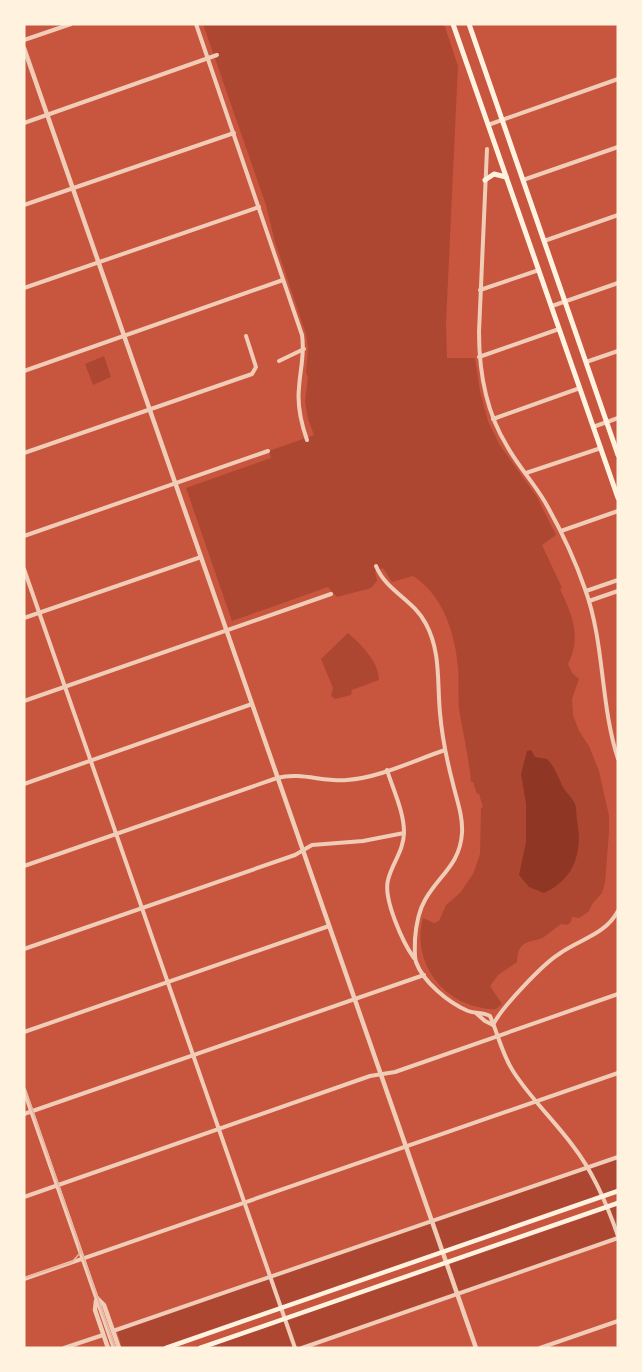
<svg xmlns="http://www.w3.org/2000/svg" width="642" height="1372" font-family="'Varela Round',sans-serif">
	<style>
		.green { fill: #ae4732 }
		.water { fill: #8f3625 }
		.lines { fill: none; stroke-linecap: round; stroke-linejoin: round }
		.minor { stroke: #f1ccb7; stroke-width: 4 }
		.tertiary { stroke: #f1ccb7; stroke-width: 4.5 }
		.secondary { stroke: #fff3e0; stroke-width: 4.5 }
		.primary { stroke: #fff3e0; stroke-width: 5 }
		.tram { stroke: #e9b49f; stroke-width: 1.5 }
	</style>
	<rect width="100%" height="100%" fill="#c8553d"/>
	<g class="green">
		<path d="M203 24H444L458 66 446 323 447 358H475L480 391 488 421 499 444 537 497 556 535 542 545 562 588 560 589C572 615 582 636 568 664L572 673 579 679 572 699 573 715 579 731 589 746 599 771 609 816V832L605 883 602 893 593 903 588 912 579 918 572 917 571 922 567 925 561 924C555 928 550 933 544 937 532 944 518 937 517 962L498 975 490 986 502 1004 496 1009C490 1010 484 1008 478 1007 438 998 412 958 423 918L434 923 439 921 446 905 460 893 473 874 476 866 480 854 481 808 483 807 479 794H477L473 782H471C469 758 463 733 459 709 458 696 459 681 458 668 455 633 443 595 413 576L392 582 383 568 375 571 377 581 371 588 337 597 328 587 232 621 186 488 271 458 269 451 314 435 308 419 305 401 308 377 306 373 308 348 306 334 275 242 266 205Z"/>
		<polygon points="104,356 111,377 93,385 85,364"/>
		<path d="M348 633C361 644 379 662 379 680L352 690 351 695 335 699 331 696 333 688 321 659Z"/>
		<polygon points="618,1156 618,1191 166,1348 122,1348 117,1330"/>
		<polygon points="618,1203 618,1238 302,1348 200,1348"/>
	</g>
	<path class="water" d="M531 750 535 757 547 759C555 767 558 777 563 787 566 793 571 796 574 802 577 807 576 814 577 820 583 851 575 879 544 893L529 887 519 875 526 842V804L521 774 527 751Z"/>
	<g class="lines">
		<g class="minor">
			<path d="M196 24 302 335C305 354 300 370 299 388 297 406 301 423 307 440"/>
			<polyline points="24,40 71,24"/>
			<polyline points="24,123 217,55"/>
			<polyline points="488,125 618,79"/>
			<path d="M487 149 479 332C479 372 486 412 507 446 518 466 534 483 545 502 561 530 575 560 585 589 605 644 600 704 618 759"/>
			<polyline points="523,180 618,147"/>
			<polyline points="24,205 234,133"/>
			<polyline points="544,241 618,215"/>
			<polyline points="24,288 259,207"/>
			<polyline points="480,290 539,270"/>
			<polyline points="552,306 618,283"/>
			<polyline points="479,357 559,329"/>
			<polyline points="279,361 304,349"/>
			<polyline points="586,362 618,351"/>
			<polyline points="24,371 283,280"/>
			<polyline points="493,419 580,388"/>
			<polyline points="593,427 618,418"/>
			<polyline points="24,453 252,374 256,367 246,336"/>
			<polyline points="526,473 601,448"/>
			<polyline points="561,531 618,511"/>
			<polyline points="24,536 268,451"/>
			<path d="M376 566C386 591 414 600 426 624 441 652 437 682 440 713 442 737 447 761 453 784 457 801 463 816 462 833 460 865 439 875 425 900 418 912 416 926 415 939 415 947 414 955 416 962 423 982 449 1003 468 1011 476 1014 483 1012 490 1016 498 1034 502 1054 513 1071 530 1098 554 1120 573 1146 594 1173 607 1204 618 1236"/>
			<polyline points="24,569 295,1348"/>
			<polyline points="586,591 618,580"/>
			<polyline points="589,601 618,591"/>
			<polyline points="24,618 201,557"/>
			<polyline points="24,701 331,594"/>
			<path d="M387 770C393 789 404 812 404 832 404 851 392 863 388 880 383 899 403 943 414 958"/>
			<polyline points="24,784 252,704"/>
			<path d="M24 866 277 778C301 772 323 782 347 780 379 778 415 760 445 750"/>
			<polyline points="24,949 295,855 312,845 363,841 404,833"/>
			<polyline points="477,1014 485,1021 493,1025"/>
			<path d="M493 1025C501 1008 543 964 559 954 580 939 605 935 618 911"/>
			<polyline points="24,1032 329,926"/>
			<polyline points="24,1114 424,975"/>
			<polyline points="24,1197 370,1076 395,1072 618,994"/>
			<polyline points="24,1279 618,1073"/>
			<polyline points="113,1331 618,1157"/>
			<polyline points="64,1348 103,1335"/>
			<polyline points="302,1348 618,1238"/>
			<polyline points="540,1348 618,1321"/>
		</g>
		<g class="tertiary">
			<polyline points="24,48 476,1348"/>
			<polyline points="24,1090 114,1348"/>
			<polyline points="97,1298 104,1305 119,1348"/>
			<polyline points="96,1301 95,1310 108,1348"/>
		</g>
		<g class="secondary">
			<polyline points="166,1348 618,1191"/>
			<polyline points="200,1348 618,1203"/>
		</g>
		<g class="primary">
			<polyline points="453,24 618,498"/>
			<polyline points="469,24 618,455"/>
			<polyline points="485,180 494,174 506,177"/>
		</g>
		<g class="tram">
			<polyline points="24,1086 115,1348"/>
			<polyline points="24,1278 72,1262 80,1253 79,1244"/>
		</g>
	</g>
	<rect width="642" height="1372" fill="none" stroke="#fff3e0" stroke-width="51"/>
</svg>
